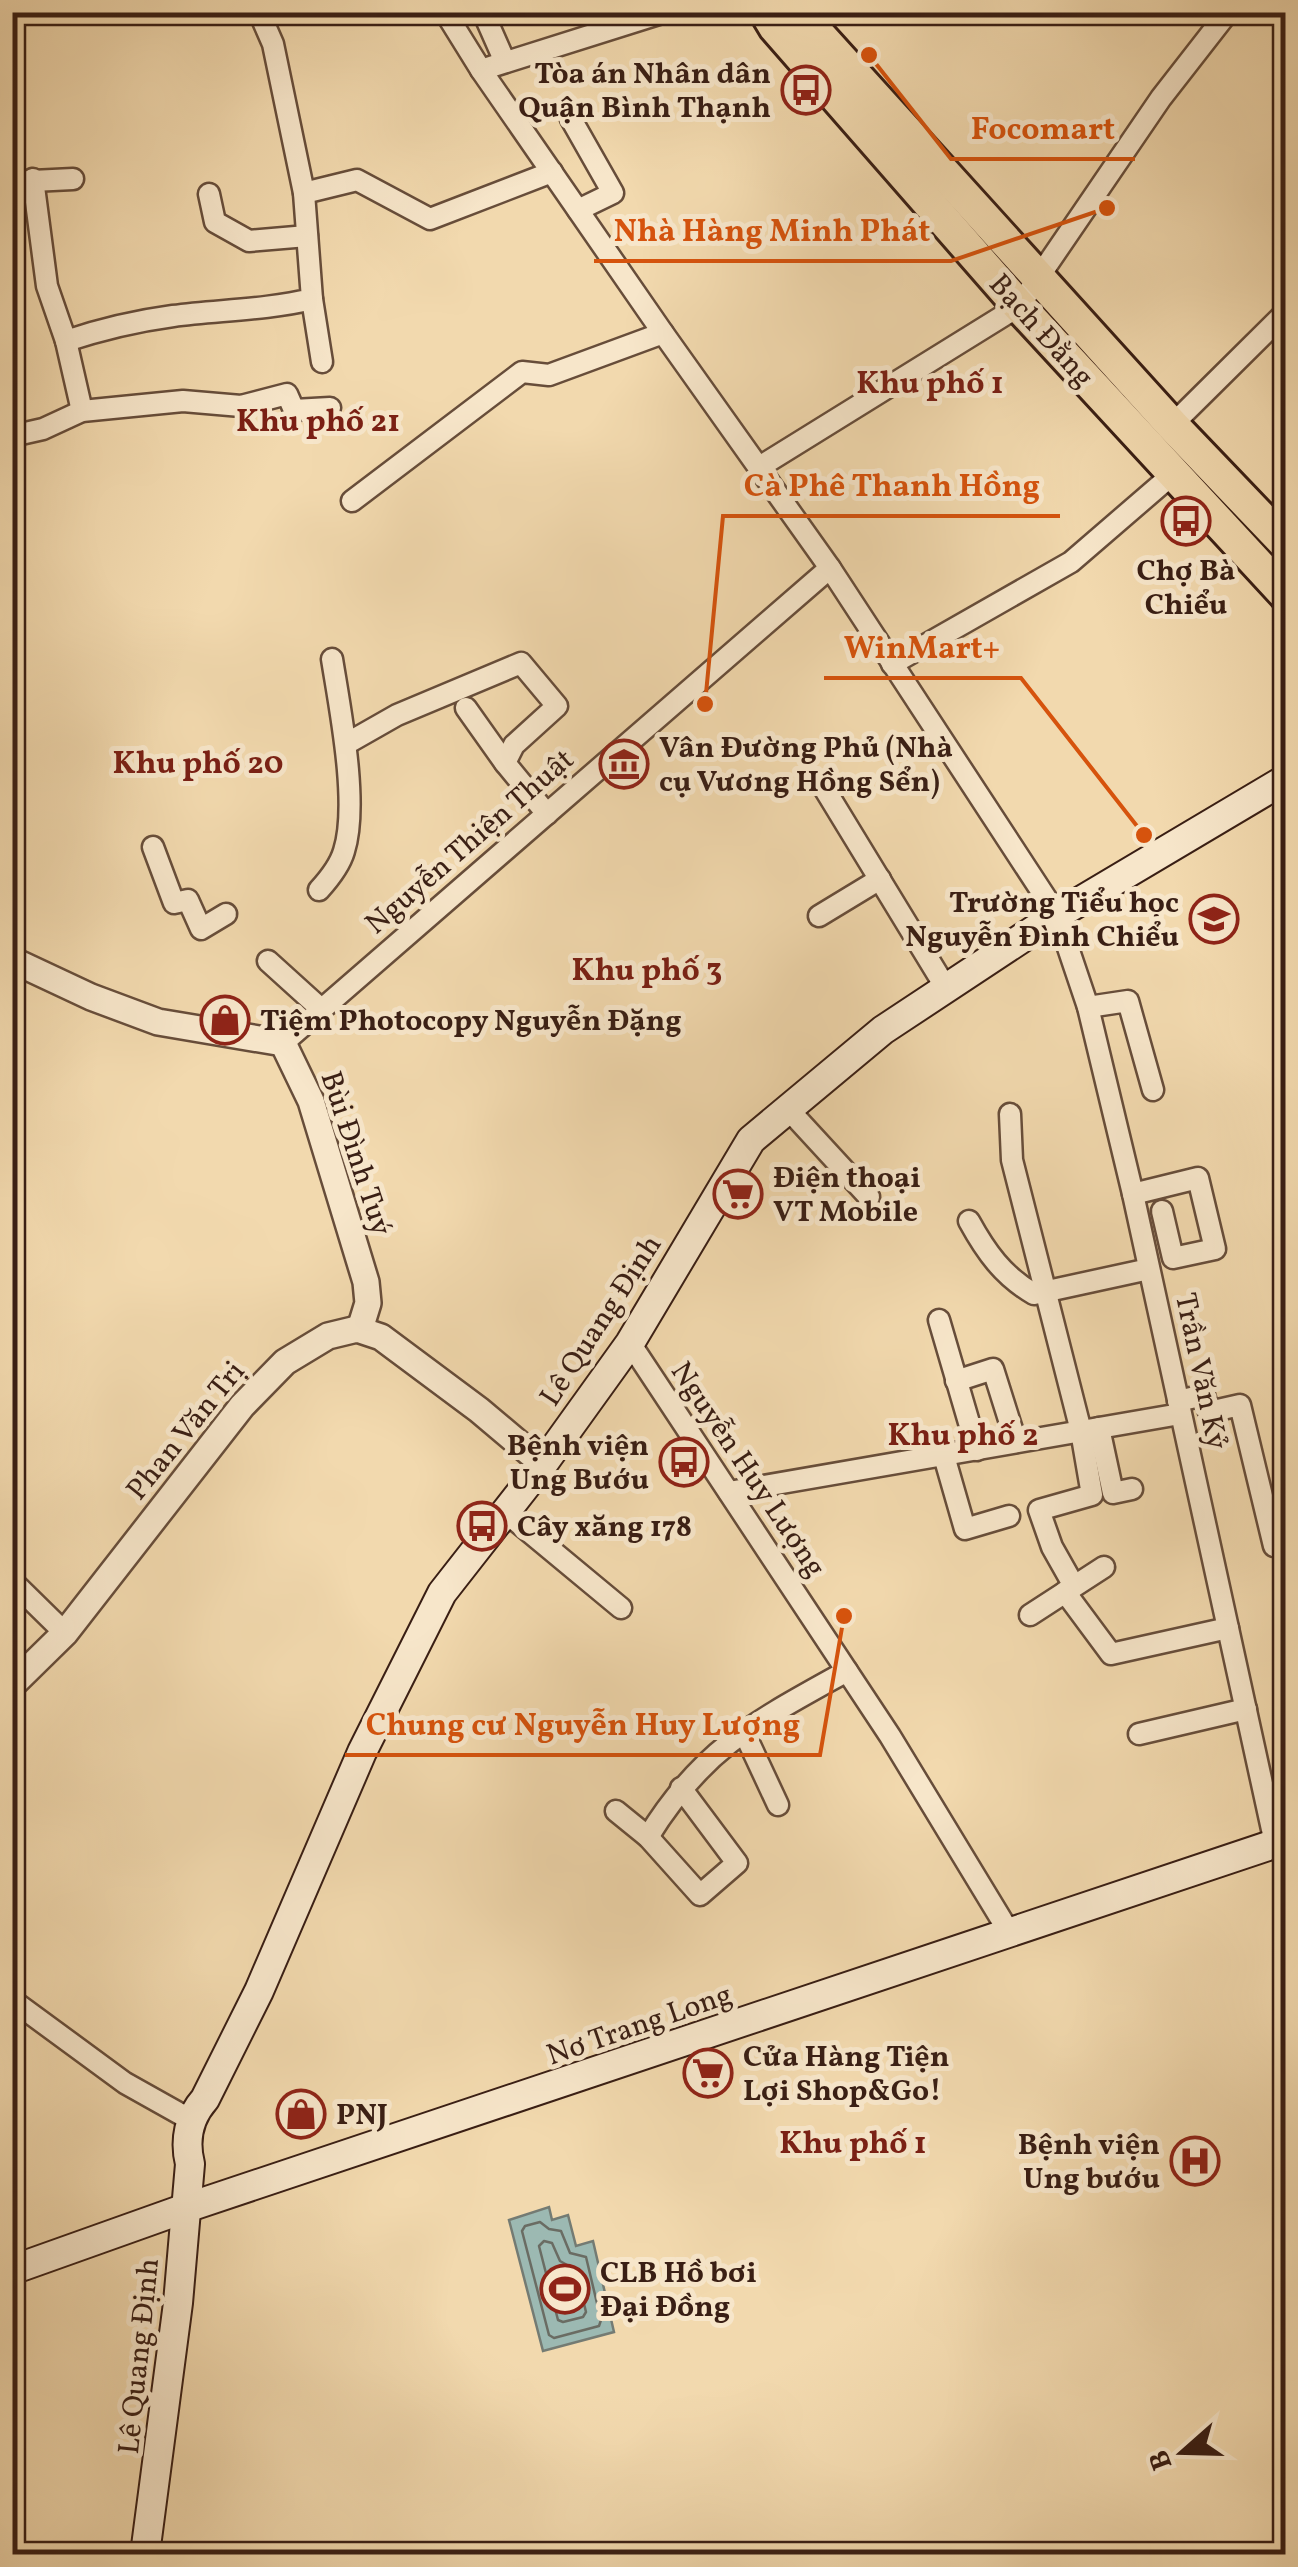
<svg xmlns="http://www.w3.org/2000/svg" width="1298" height="2567" font-family="Vollkorn,serif">
	<style>
		.water { fill: #9cb9b2; stroke: #747b73; stroke-width: 2.5 }
		.lines { fill: none; stroke-linecap: round; stroke-linejoin: round }
		.shore { stroke: #6a6c63; stroke-width: 2.5 }
		.minor-casing { stroke: #674d3a; stroke-width: 25 }
		.tertiary-casing { stroke: #674d3a; stroke-width: 30 }
		.secondary-casing { stroke: #391e14; stroke-width: 32 }
		.primary-casing { stroke: #391e14; stroke-width: 38 }
		.minor { stroke: #f7e6ca; stroke-width: 20 }
		.tertiary { stroke: #f7e6ca; stroke-width: 25 }
		.secondary { stroke: #f7e6ca; stroke-width: 28 }
		.primary { stroke: #f2d9ae; stroke-width: 32 }
		.labels { text-anchor: middle; stroke-width: 10; stroke-linejoin: round; paint-order: stroke }
		.poi-label { font-size: 30px; font-weight: bold; fill: #391e14; stroke: #f7e6ca; text-anchor: start }
		.street-label { font-size: 30px; fill: #391e14; stroke: #f7e6ca }
		.neighbourhood-label { font-size: 32px; font-weight: bold; fill: #7a1f14; stroke: #f7e6ca }
		.leader { fill: none; stroke: #d6530d; stroke-width: 4 }
		.callout-dot { fill: #d6530d; stroke: #f7e6ca; stroke-width: 4 }
		.callout-label { font-size: 32px; text-anchor: middle; font-weight: bold; fill: #d6530d; stroke: #f7e6ca; stroke-width: 10; stroke-linejoin: round; paint-order: stroke }
	</style>
	<rect width="100%" height="100%" fill="#f2d9ae"/>
	<filter id="stains"><feTurbulence type="fractalNoise" baseFrequency=".002" numOctaves="4"/><feColorMatrix values="0 0 0 0 .2 0 0 0 0 .09 0 0 0 0 .02 0 0 0 .5 -.17"/></filter>
	<radialGradient id="worn" r=".72"><stop offset=".6" stop-color="#630" stop-opacity="0"/><stop offset="1" stop-color="#630" stop-opacity=".3"/></radialGradient>
	<polygon class="water" points="549,2207 552,2220 568,2215 576,2246 593,2241 614,2332 543,2351 509,2220"/>
	<g class="lines">
		<g class="shore">
			<polygon points="540,2222 549,2229 561,2231 570,2253 586,2257 601,2320 599,2326 554,2338 549,2335 522,2231 525,2226"/>
			<polygon points="544,2241 552,2243 560,2261 576,2270 586,2312 583,2317 563,2322 558,2320 539,2246"/>
		</g>
		<g class="minor-casing">
			<g id="minor">
				<polyline points="259,12 273,44 304,193"/>
				<polyline points="445,12 481,70 663,333 830,568 1057,915 1088,1007 1133,1194 1275,1843"/>
				<polyline points="483,12 505,62"/>
				<polyline points="481,70 665,12"/>
				<polyline points="571,119 613,193 578,210"/>
				<polyline points="33,179 47,286 66,341 82,411"/>
				<polyline points="12,182 73,179"/>
				<polyline points="209,194 215,222 249,241 307,236"/>
				<polyline points="312,299 322,362"/>
				<path d="M66 341C102 329 136 321 173 316 219 310 266 310 312 299L304 193 357 180 430 219 552 172"/>
				<polyline points="1172,425 1286,312"/>
				<polyline points="12,436 43,429 82,411 183,401 241,406 287,394 294,410 330,408"/>
				<polyline points="761,466 1019,306 1161,98 1228,12"/>
				<polyline points="352,501 522,372 549,375 663,333"/>
				<polyline points="892,664 1071,562 1173,474"/>
				<polyline points="466,708 505,763"/>
				<polyline points="346,744 397,715 521,663 557,706 514,745 505,763 547,814"/>
				<polyline points="824,788 946,988"/>
				<polyline points="153,847 174,903 188,900 201,929 226,914"/>
				<path d="M319 890C329 879 340 865 344 851 359 804 340 709 332 659"/>
				<polyline points="819,916 880,879"/>
				<polyline points="268,961 321,1009"/>
				<polyline points="1088,1007 1128,1001 1153,1090"/>
				<polyline points="283,1043 830,568"/>
				<polyline points="788,1109 869,1197"/>
				<polyline points="1010,1114 1012,1160 1081,1431 1092,1495 1039,1510 1052,1547 1074,1586"/>
				<polyline points="1133,1194 1198,1178 1215,1249 1173,1258 1162,1211"/>
				<path d="M969 1221C986 1252 1003 1276 1034 1294L1149 1269"/>
				<polyline points="939,1320 977,1450"/>
				<polyline points="630,1343 890,1736 1009,1932"/>
				<polyline points="956,1381 993,1369 1016,1442"/>
				<polyline points="1178,1401 1204,1395 1209,1412 1240,1405 1274,1546"/>
				<polyline points="1099,1428 1113,1493 1132,1489"/>
				<polyline points="944,1456 965,1529 1009,1516"/>
				<polyline points="729,1492 1180,1414"/>
				<polyline points="504,1511 621,1608"/>
				<polyline points="12,1581 65,1633"/>
				<polyline points="1065,1592 1111,1654 1228,1628"/>
				<polyline points="1030,1615 1104,1567"/>
				<polyline points="743,1730 778,1805"/>
				<polyline points="1139,1734 1246,1709"/>
				<polyline points="616,1811 648,1837 700,1895 737,1863 681,1788"/>
				<path d="M648 1837C703 1747 759 1720 847 1671"/>
				<polyline points="12,2000 125,2083 191,2120"/>
			</g>
		</g>
		<g class="tertiary-casing">
			<g id="tertiary">
				<polyline points="12,960 91,997 158,1022 283,1043 311,1101 366,1282 368,1303 360,1329"/>
				<polyline points="12,1685 65,1633 242,1406 285,1362 328,1336 357,1329 381,1337 479,1410 543,1464"/>
			</g>
		</g>
		<g class="secondary-casing">
			<g id="secondary">
				<polyline points="12,2270 186,2208 1286,1840"/>
				<path d="M145 2554 178 2303 190 2164C184 2140 189 2117 205 2099L259 1991 362 1752 442 1593 543 1464 630 1343 751 1140 883 1030 1057 915 1286 779"/>
			</g>
		</g>
		<g class="primary-casing">
			<g id="primary">
				<polyline points="766,12 775,27 1019,306 1286,595"/>
				<polyline points="798,12 1172,425 1286,544"/>
			</g>
		</g>
		<use href="#minor" class="minor"/>
		<use href="#tertiary" class="tertiary"/>
		<use href="#secondary" class="secondary"/>
		<use href="#primary" class="primary"/>
	</g>
	<defs>
		<g id="bus-ring" transform="scale(2.5)"><circle r="9.5" fill="#f7e6ca" stroke="#8f2418" stroke-width="1.5"/><path d="M-5-6H5V4H4V6H2V4H-2V6H-4V4H-5ZM-3.5-4V0h7V-4ZM-3.5 1.2v1.5H-2V1.2ZM2 1.2v1.5H3.5V1.2Z" fill="#8f2418"/></g>
		<g id="museum-ring" transform="scale(2.5)"><circle r="9.5" fill="#f7e6ca" stroke="#8f2418" stroke-width="1.5"/><path d="M0-6L6-3V-2H-6V-3ZM-5-1h2V3h-2ZM-1-1h2V3h-2ZM3-1h2V3H3ZM-6 4H6V6H-6Z" fill="#8f2418"/></g>
		<g id="school-ring" transform="scale(2.5)"><circle r="9.5" fill="#f7e6ca" stroke="#8f2418" stroke-width="1.5"/><path d="M0-5L7-2L0 1L-7-2ZM-4 1L0 2.5L4 1V4Q0 6-4 4Z" fill="#8f2418"/></g>
		<g id="shop-ring" transform="scale(2.5)"><circle r="9.5" fill="#f7e6ca" stroke="#8f2418" stroke-width="1.5"/><path d="M-5-2.5h2.3a2.7 3.5 0 0 1 5.4 0H5L5.5 6h-11ZM-1.5-2.5h3a1.5 2.3 0 0 0-3 0Z" fill="#8f2418"/></g>
		<g id="supermarket-ring" transform="scale(2.5)"><circle r="9.5" fill="#f7e6ca" stroke="#8f2418" stroke-width="1.5"/><path d="M-6-5.5h2.5l.6 2H6L4.5 2H-2.5L-4.4-4H-6ZM-1.5 3.2a1.3 1.3 0 1 0 .1 0ZM3 3.2a1.3 1.3 0 1 0 .1 0Z" fill="#8f2418"/></g>
		<g id="hospital-ring" transform="scale(2.5)"><circle r="9.5" fill="#f7e6ca" stroke="#8f2418" stroke-width="1.5"/><path d="M-5-5h3v3.5h4V-5h3V5h-3V1.5h-4V5h-3Z" fill="#8f2418"/></g>
		<g id="stadium-ring" transform="scale(2.5)"><circle r="9.5" fill="#f7e6ca" stroke="#8f2418" stroke-width="1.5"/><path d="M0-5a6.5 5 0 1 0 0 10a6.5 5 0 1 0 0-10ZM-3.5-1.8h7v3.6h-7Z" fill="#8f2418"/></g>
	</defs>
	<g fill-rule="evenodd">
		<use href="#bus-ring" x="806" y="90"/>
		<use href="#bus-ring" x="1186" y="521"/>
		<use href="#museum-ring" x="624" y="764"/>
		<use href="#school-ring" x="1214" y="919"/>
		<use href="#shop-ring" x="225" y="1020"/>
		<use href="#supermarket-ring" x="738" y="1194"/>
		<use href="#bus-ring" x="684" y="1462"/>
		<use href="#bus-ring" x="482" y="1526"/>
		<use href="#supermarket-ring" x="708" y="2073"/>
		<use href="#shop-ring" x="301" y="2114"/>
		<use href="#hospital-ring" x="1195" y="2161"/>
		<use href="#stadium-ring" x="565" y="2289"/>
	</g>
	<g class="labels">
		<g class="poi-label">
			<text x="771" y="83" text-anchor="end">Tòa án Nhân dân<tspan x="771" dy="34">Quận Bình Thạnh</tspan></text>
			<text x="1186" y="580" text-anchor="middle">Chợ Bà<tspan x="1186" dy="34">Chiểu</tspan></text>
			<text x="659" y="757">Vân Đường Phủ (Nhà<tspan x="659" dy="34">cụ Vương Hồng Sển)</tspan></text>
			<text x="1179" y="912" text-anchor="end">Trường Tiểu học<tspan x="1179" dy="34">Nguyễn Đình Chiểu</tspan></text>
			<text x="260" y="1030">Tiệm Photocopy Nguyễn Đặng</text>
			<text x="773" y="1187">Điện thoại<tspan x="773" dy="34">VT Mobile</tspan></text>
			<text x="649" y="1455" text-anchor="end">Bệnh viện<tspan x="649" dy="34">Ung Bướu</tspan></text>
			<text x="517" y="1536">Cây xăng 178</text>
			<text x="743" y="2066">Cửa Hàng Tiện<tspan x="743" dy="34">Lợi Shop&amp;Go!</tspan></text>
			<text x="336" y="2124">PNJ</text>
			<text x="1160" y="2154" text-anchor="end">Bệnh viện<tspan x="1160" dy="34">Ung bướu</tspan></text>
			<text x="600" y="2282">CLB Hồ bơi<tspan x="600" dy="34">Đại Đồng</tspan></text>
		</g>
		<g class="street-label">
			<text transform="translate(1042 330) rotate(48)" y="10">Bạch Đằng</text>
			<text transform="translate(469 841) rotate(-41)" y="10">Nguyễn Thiện Thuật</text>
			<text transform="translate(357 1153) rotate(72)" y="10">Bùi Đình Tuý</text>
			<text transform="translate(600 1320) rotate(-57)" y="10">Lê Quang Định</text>
			<text transform="translate(1202 1371) rotate(78)" y="10">Trần Văn Kỷ</text>
			<text transform="translate(185 1430) rotate(-51)" y="10">Phan Văn Trị</text>
			<text transform="translate(749 1469) rotate(56)" y="10">Nguyễn Huy Lượng</text>
			<text transform="translate(639 2024) rotate(-19)" y="10">Nơ Trang Long</text>
			<text transform="translate(138 2356) rotate(-84)" y="10">Lê Quang Định</text>
		</g>
		<g class="neighbourhood-label">
			<text x="930" y="393">Khu phố 1</text>
			<text x="318" y="431">Khu phố 21</text>
			<text x="198" y="773">Khu phố 20</text>
			<text x="647" y="980">Khu phố 3</text>
			<text x="963" y="1445">Khu phố 2</text>
			<text x="853" y="2153">Khu phố 1</text>
		</g>
	</g>
	<path class="leader" d="M869 55L951 159H1135M1107 208L951 261H594M705 704L723 516H1060M1144 835L1021 678H824M844 1616L820 1755H345"/>
	<g class="callout-dot">
		<circle cx="869" cy="55" r="10"/>
		<circle cx="1107" cy="208" r="10"/>
		<circle cx="705" cy="704" r="10"/>
		<circle cx="1144" cy="835" r="10"/>
		<circle cx="844" cy="1616" r="10"/>
	</g>
	<g class="callout-label">
		<text x="1043" y="139">Focomart</text>
		<text x="772" y="241">Nhà Hàng Minh Phát</text>
		<text x="892" y="496">Cà Phê Thanh Hồng</text>
		<text x="922" y="658">WinMart+</text>
		<text x="583" y="1735">Chung cư Nguyễn Huy Lượng</text>
	</g>
	<rect width="1298" height="2567" fill="none" stroke="#f2d9ae" stroke-width="50"/>
	<rect x="15" y="15" width="1268" height="2537" fill="none" stroke="#391e14" stroke-width="5"/>
	<rect x="25" y="25" width="1248" height="2517" fill="none" stroke="#391e14" stroke-width="2.5"/>
	<g transform="translate(1183 2452) rotate(250)" stroke="#f7e6ca" stroke-width="8" paint-order="stroke">
	<path d="M0-8L18 38L0 25L-18 38Z" fill="#391e14"/>
	<text y="-15" font-size="28" font-weight="bold" text-anchor="middle" fill="#391e14">B</text>
	</g>
	<rect width="100%" height="100%" filter="url(#stains)"/>
	<rect width="100%" height="100%" fill="url(#worn)"/>
</svg>
